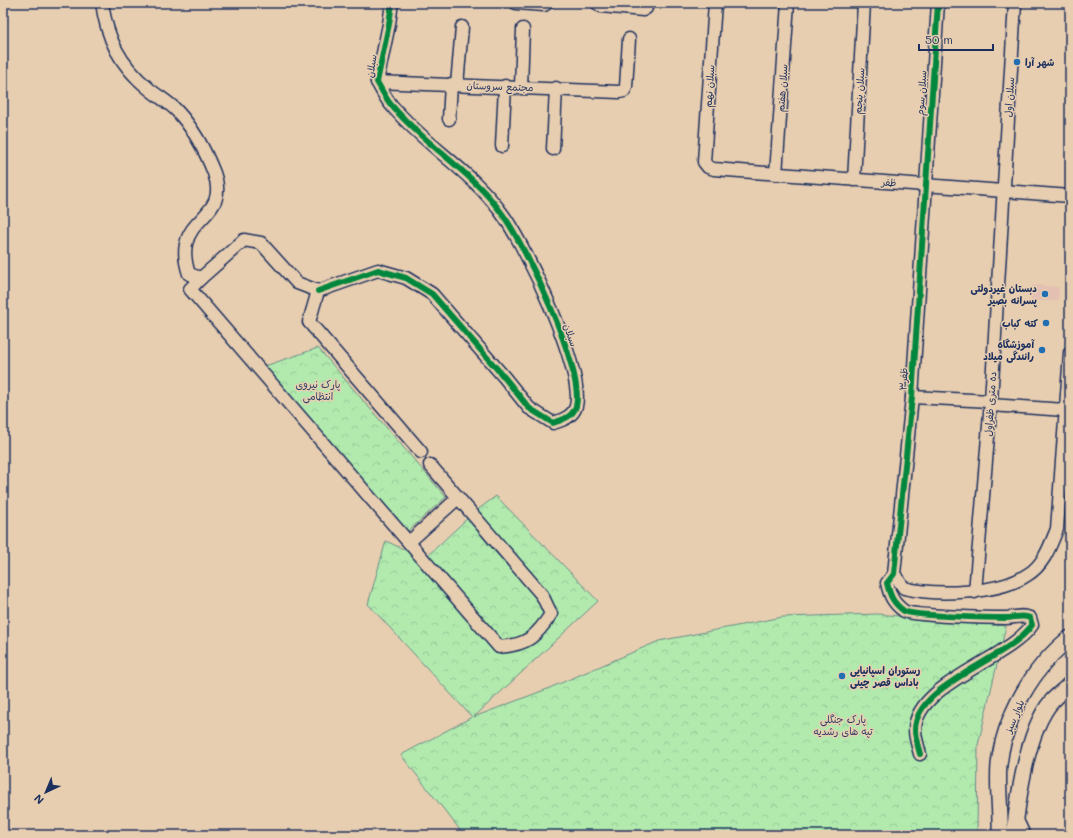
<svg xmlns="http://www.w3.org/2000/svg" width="1073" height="838" font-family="Mali,'Playpen Sans Arabic',sans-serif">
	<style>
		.built { fill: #e3c0b2 }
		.forest { fill: url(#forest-crowns); stroke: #668c86 }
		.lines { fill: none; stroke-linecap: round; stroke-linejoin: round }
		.minor-casing { stroke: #1b2f5e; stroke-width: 15 }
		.major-casing { stroke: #1b2f5e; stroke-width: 18 }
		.minor { stroke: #e8ceb0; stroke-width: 12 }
		.major { stroke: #e8ceb0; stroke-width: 15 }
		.cycleway-casing { stroke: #e8ceb0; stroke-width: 8 }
		.cycleway { stroke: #00873e; stroke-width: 6 }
		.poi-dot { fill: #1f6fb2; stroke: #e8ceb0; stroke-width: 1.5 }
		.labels { text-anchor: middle; stroke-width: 3; stroke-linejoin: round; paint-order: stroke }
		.poi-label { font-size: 10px; font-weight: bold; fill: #1b2f5e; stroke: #e8ceb0; text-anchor: end }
		.street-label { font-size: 10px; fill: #1b2f5e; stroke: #e8ceb0 }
		.park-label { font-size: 10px; fill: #2a4266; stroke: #e8ceb0 }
	</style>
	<defs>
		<pattern id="forest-crowns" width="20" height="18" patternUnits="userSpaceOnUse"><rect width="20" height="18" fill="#b2eaae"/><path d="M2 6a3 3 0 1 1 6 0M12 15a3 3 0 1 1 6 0" fill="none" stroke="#98c998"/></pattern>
	</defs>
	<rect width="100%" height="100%" fill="#e8ceb0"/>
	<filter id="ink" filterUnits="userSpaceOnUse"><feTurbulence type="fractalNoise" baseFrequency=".025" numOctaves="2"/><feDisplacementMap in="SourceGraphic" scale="8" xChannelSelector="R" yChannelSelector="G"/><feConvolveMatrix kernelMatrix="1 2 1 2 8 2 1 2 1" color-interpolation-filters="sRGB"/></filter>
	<g filter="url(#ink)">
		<polygon class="built" points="1032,285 1059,287 1058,301 1031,301"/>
		<g class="forest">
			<polygon points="318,348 446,497 407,532 262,367"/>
			<polygon points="496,496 598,601 474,717 547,689 659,641 783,617 877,614 1006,626 978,745 977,835 464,835 401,755 472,717 368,604 386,541 424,559 472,514"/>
		</g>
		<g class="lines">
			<g class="minor-casing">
				<g id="minor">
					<path d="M102 3C107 39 120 65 148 88 157 96 169 102 177 111 194 129 205 150 214 173 228 213 192 215 186 244 184 254 186 265 189 274L201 278 244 240 261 243 297 283 318 291"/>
					<polyline points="516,3 544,5 547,3"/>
					<polyline points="597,3 601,6 643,10 646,8 646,3"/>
					<polyline points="715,3 704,162 708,167 714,169 1070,196"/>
					<polyline points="377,82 619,92 624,91 626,87 629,39"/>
					<polyline points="457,85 462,27"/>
					<polyline points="521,87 523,29"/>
					<polyline points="449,119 451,84"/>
					<polyline points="502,146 505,86"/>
					<polyline points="553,149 556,88"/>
					<polyline points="776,174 788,3"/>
					<polyline points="854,180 864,3"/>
					<path d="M201 278 190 289 499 647C527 645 536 637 551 614L542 595 430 465"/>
					<path d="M318 291 378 270 406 278 432 294 504 377 529 408 553 423C562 420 573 417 576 406 585 371 526 247 503 215 474 173 426 146 393 107 386 100 382 90 377 82L389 24 392 3"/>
					<polyline points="318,291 309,322 421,452"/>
					<polyline points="912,397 991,401"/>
					<polyline points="991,405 1065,410"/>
					<polyline points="409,542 458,498"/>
					<path d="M894 574 904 588C936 596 999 594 1027 575 1044 565 1050 546 1057 529L1070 353"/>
					<polyline points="975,592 991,401 1015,3"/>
					<path d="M920 754C918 746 915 738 915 730 915 684 1008 660 1032 625L1030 618C1022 614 1014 618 1006 618 992 618 912 616 904 611 893 603 890 596 887 583L894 574 912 397 938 3"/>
					<polyline points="1016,818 1024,835"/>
				</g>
			</g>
			<g class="major-casing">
				<g id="major">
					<path d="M1000 835C1001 812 997 788 999 765 1004 717 1033 667 1070 638"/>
					<path d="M1014 835C1018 798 1027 729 1052 701 1058 695 1064 690 1070 684"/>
				</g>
			</g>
			<use href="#minor" class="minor"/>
			<use href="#major" class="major"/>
			<g class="cycleway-casing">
				<g id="cycleway">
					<path d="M318 291 378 270 406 278 432 294 504 377 529 408 553 423C562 420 573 417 576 406 585 371 526 247 503 215 474 173 426 146 393 107 386 100 382 90 377 82L389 24 392 3"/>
					<path d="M920 754C918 746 915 738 915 730 915 684 1008 660 1032 625L1030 618C1022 614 1014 618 1006 618 992 618 912 616 904 611 893 603 890 596 887 583L894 574 912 397 938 3"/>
				</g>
			</g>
			<use href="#cycleway" class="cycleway"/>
		</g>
	</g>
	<g class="poi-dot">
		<circle cx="1017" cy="62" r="4"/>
		<circle cx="1045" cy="294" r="4"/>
		<circle cx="1046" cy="323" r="4"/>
		<circle cx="1042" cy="350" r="4"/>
		<circle cx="842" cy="676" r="4"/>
	</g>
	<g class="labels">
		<g class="poi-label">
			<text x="1025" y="66" text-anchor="start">شهر آرا</text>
			<text x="1037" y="292">دبستان غیردولتی<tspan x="1037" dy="12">پسرانه بصیر</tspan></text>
			<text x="1038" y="327">کته کباب</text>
			<text x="1034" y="348">آموزشگاه<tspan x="1034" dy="12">رانندگی میلاد</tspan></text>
			<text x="850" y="674" text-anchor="start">رستوران اسپانیایی<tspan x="850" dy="12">باداس قصر چینی</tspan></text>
		</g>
		<g class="street-label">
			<text transform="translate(371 66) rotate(-80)" y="4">سبلان</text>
			<text transform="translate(500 86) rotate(2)" y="4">مجتمع سروستان</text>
			<text transform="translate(709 86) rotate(-86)" y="4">سبلان نهم</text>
			<text transform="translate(782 88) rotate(-86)" y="4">سبلان هفتم</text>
			<text transform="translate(859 91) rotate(-86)" y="4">سبلان پنجم</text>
			<text transform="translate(921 93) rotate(-86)" y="4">سبلان سوم</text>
			<text transform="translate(1009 97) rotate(-86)" y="4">سبلان اول</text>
			<text transform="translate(889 182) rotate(4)" y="4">ظفر</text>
			<text transform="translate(571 335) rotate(71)" y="4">سبلان</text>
			<text transform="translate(903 379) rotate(-86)" y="4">ظفر۳</text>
			<text transform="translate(990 404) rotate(-86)" y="4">ده متری ظفراول</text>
			<text transform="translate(1014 716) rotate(-67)" y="4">بلوار سبز</text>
		</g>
		<g class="park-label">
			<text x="318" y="388">پارک نیروی<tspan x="318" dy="12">انتظامی</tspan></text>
			<text x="843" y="723">پارک جنگلی<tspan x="843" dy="12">تپه های رشدیه</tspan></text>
		</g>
	</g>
	<rect width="1073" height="838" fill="none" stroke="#e8ceb0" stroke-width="16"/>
	<rect x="8" y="8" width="1057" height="822" fill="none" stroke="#1b2f5e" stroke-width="1.5" filter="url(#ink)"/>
	<g transform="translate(46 792) rotate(224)" stroke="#e8ceb0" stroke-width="3" paint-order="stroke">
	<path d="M0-3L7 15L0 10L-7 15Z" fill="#1b2f5e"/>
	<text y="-6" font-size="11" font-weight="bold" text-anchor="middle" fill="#1b2f5e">N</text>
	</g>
	<path d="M919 44v6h74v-6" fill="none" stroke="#1b2f5e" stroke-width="2"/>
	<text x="925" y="44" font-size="12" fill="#1b2f5e" stroke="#e8ceb0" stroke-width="3" paint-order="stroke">50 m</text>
</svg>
